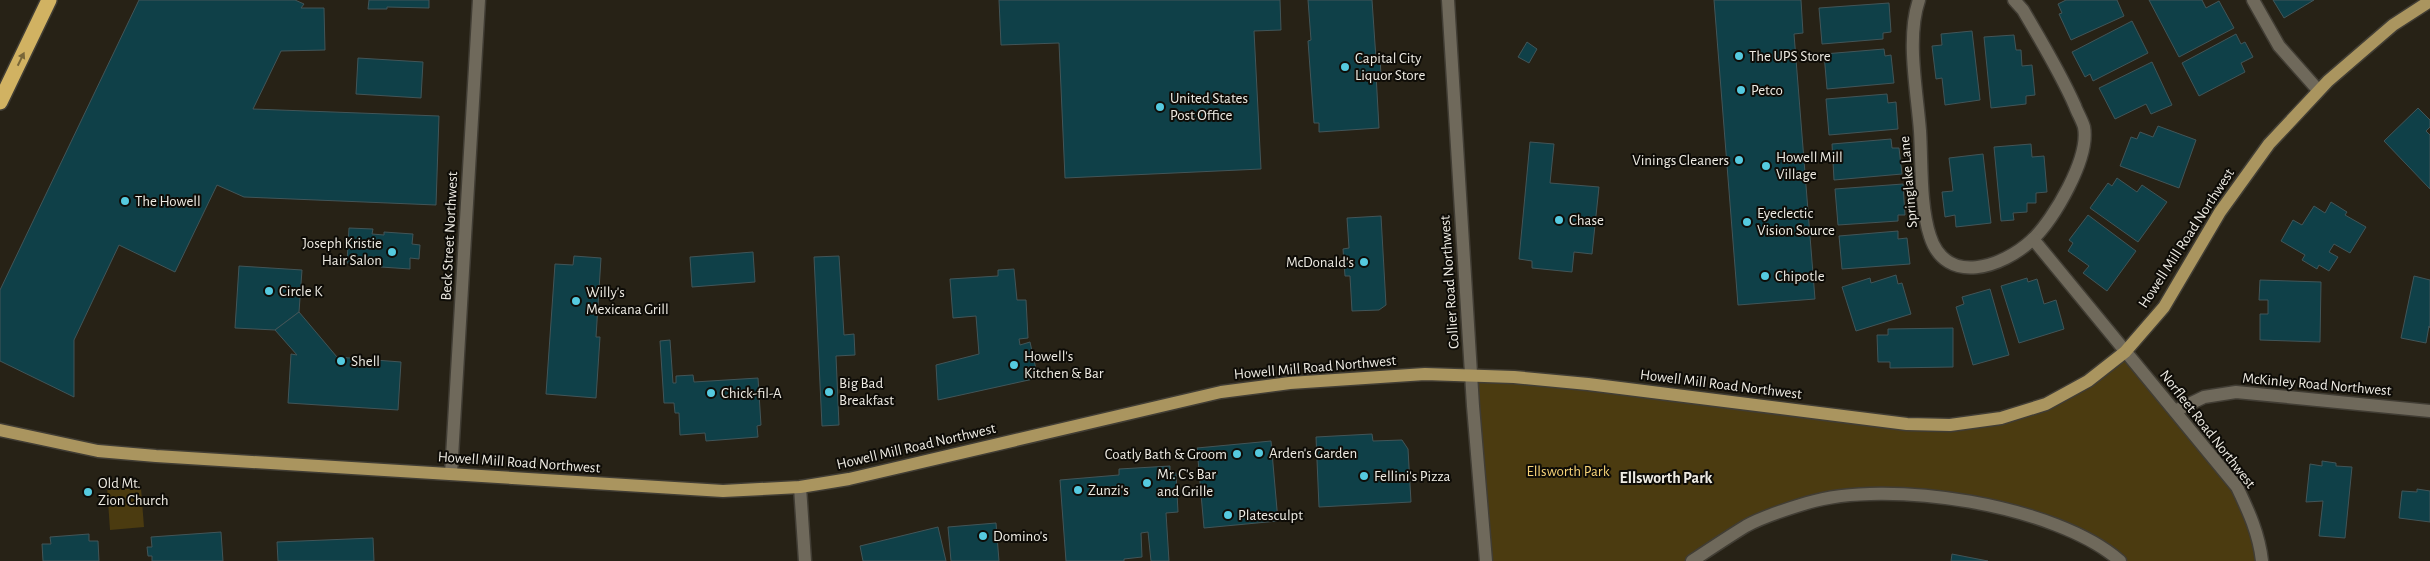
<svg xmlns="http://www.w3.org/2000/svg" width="2430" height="561" font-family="'Alegreya Sans',sans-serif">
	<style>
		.green { fill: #4b3b10 }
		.building { fill: #0f4048; stroke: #425558 }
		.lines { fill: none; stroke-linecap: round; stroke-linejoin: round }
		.minor-casing { stroke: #413d34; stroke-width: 15 }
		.major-casing { stroke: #413d34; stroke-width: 15 }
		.highway-casing { stroke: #413d34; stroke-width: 18 }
		.minor { stroke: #6f695b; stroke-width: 12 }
		.major { stroke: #aa955f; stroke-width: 12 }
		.highway { stroke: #d1b262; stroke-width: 15 }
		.oneway { fill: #796739 }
		.poi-dot { fill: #55cadf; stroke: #0e0c07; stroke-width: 2 }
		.labels { text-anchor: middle; stroke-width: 4; stroke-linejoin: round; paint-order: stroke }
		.poi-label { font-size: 15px; fill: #eeebe3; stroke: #0e0c07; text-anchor: start }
		.street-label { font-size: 15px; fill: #eeebe3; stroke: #0e0c07 }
		.park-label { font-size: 15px; fill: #f7d378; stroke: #0e0c07 }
		.neighbourhood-label { font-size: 16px; font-weight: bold; fill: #eeebe3; stroke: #0e0c07 }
	</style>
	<rect width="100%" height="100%" fill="#272216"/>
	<g class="green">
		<polygon points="2125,352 2237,487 2262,561 2120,561 2024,514 1866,493 1748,525 1692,561 1486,561 1471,375 1946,431 2046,404"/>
		<polygon points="107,486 141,488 144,527 110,530"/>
	</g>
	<g class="building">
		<polygon points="139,0 295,0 304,4 301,8 324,8 325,50 281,51 253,109 439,116 436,205 244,197 217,185 175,272 119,245 74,340 74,397 0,361 0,290"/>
		<polygon points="369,0 429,0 429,8 387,7 387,9 368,9"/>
		<polygon points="999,0 1280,0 1281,30 1254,31 1261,169 1065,178 1059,43 1001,45"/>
		<polygon points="1308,0 1372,0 1376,59 1380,60 1381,74 1376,74 1379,128 1319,132 1319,123 1314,123 1308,41 1311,40"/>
		<polygon points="1714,0 1801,0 1803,33 1794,34 1815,299 1738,305"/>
		<polygon points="2066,0 2117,0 2124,16 2071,40 2059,14 2062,13 2058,4"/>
		<polygon points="2149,0 2202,0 2206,8 2219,1 2234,28 2179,57"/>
		<polygon points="2273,0 2314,0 2284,18"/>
		<polygon points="1889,3 1891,32 1883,33 1883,39 1822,44 1819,8"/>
		<polygon points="2132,21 2148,53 2093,81 2090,74 2085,77 2072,52"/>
		<polygon points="1972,31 1980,100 1945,105 1942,78 1936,79 1932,46 1942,45 1941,34"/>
		<polygon points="2236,34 2241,44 2245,42 2253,57 2241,63 2245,72 2199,96 2182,63"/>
		<polygon points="2014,35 2016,50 2021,50 2022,66 2032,65 2035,95 2026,96 2026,104 1991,108 1984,37"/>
		<polygon points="1527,42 1537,49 1529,63 1518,57"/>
		<polygon points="1884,49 1885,56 1891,55 1894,83 1827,89 1824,54"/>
		<polygon points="358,58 423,62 421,98 356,94"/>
		<polygon points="2152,62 2172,105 2151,114 2146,104 2115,119 2099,88"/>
		<polygon points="1887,94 1888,103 1896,102 1898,129 1829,135 1826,99"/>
		<polygon points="2418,108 2430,120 2430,127 2426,131 2430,135 2430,189 2384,141"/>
		<polygon points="2158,126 2196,140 2179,188 2120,166 2131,137 2137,139 2140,132 2153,137"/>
		<polygon points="1891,139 1892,148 1899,148 1902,174 1834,180 1832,144"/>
		<polygon points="1530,142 1554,144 1550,183 1599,187 1592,254 1574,252 1572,272 1532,268 1532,261 1519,259"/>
		<polygon points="2031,144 2032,157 2044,156 2047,192 2036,193 2036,203 2027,203 2027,212 2013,213 2014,220 2001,221 1994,147"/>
		<polygon points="1983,154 1991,223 1956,227 1955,215 1945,217 1942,192 1953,191 1949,158"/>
		<polygon points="2117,178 2137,192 2142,185 2167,202 2138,242 2090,208 2108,183 2112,186"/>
		<polygon points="1903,184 1905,215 1898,215 1898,221 1838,225 1835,189"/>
		<polygon points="2331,202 2347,212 2345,215 2366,227 2350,253 2334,244 2329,252 2338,257 2329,271 2319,265 2317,269 2302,260 2305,255 2281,241 2293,220 2302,225 2314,206 2325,213"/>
		<polygon points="2088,215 2136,251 2107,291 2083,273 2089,266 2068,251 2073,243 2069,240"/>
		<polygon points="1381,216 1386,305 1379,310 1352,311 1350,276 1345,276 1343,249 1349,248 1347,218"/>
		<polygon points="349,228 373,229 372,234 384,235 384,232 413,234 412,244 420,245 419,259 410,258 410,269 381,267 381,262 371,261 371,265 347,263"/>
		<polygon points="1898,231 1898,239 1907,238 1910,264 1842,269 1839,236"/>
		<polygon points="753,252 755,282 692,287 690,257"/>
		<polygon points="574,256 601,258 596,337 600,337 596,398 546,394 555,264 573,265"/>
		<polygon points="839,256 844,335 854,334 855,355 836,356 839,425 822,426 814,257"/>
		<polygon points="239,266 302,270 299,312 275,330 235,328"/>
		<polygon points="1014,269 1017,300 1026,300 1028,338 1019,339 1020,345 1030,342 1038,378 938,400 936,365 979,354 976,316 953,318 950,279 998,276 998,270"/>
		<polygon points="1896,275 1898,284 1902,283 1911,314 1856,331 1842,287 1870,278 1871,283"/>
		<polygon points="2414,276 2430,280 2430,328 2429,326 2426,343 2401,338"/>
		<polygon points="2027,278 2028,282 2037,279 2044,304 2056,300 2064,329 2019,343 2001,286"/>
		<polygon points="2260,280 2321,282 2320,342 2260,340 2260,314 2268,314 2268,300 2259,300"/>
		<polygon points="1990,289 2009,355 1973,365 1956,307 1964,304 1962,297"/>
		<polygon points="299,312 337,357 401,362 398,410 288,403 291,354 297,355 275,330"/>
		<polygon points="1953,328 1953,367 1890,368 1890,362 1878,362 1877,335 1888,335 1888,329"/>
		<polygon points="670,340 673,383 676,383 676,376 693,375 694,382 758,378 761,425 757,426 758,437 706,441 705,433 680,435 679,413 675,413 674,403 664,403 660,341"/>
		<polygon points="1372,434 1373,441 1402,440 1408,449 1411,502 1319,507 1316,437"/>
		<polygon points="1271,441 1278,521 1204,528 1197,448"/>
		<polygon points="2322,461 2336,463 2336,466 2352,467 2345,538 2319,536 2323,501 2306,502 2310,464 2322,466"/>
		<polygon points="1170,466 1170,473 1176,473 1178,512 1166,513 1169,561 1151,561 1148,532 1141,533 1142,557 1124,559 1124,561 1066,561 1060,480 1119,475 1119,469"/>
		<polygon points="2417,489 2430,491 2430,522 2399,518 2402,491 2417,492"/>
		<polygon points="996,523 999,561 951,561 948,527"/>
		<polygon points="938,527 946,561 863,561 860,546"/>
		<polygon points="221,532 223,561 152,561 152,556 148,556 147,547 152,547 151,537"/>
		<polygon points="89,534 89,541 98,541 99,561 43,561 42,544 51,544 50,537"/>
		<polygon points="373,538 374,561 278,561 277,542"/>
		<polygon points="1952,554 1988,561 1951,561"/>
	</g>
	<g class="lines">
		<g class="minor-casing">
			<g id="minor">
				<polyline points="1448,0 1473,406 1486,561"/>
				<path d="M1919 0C1906 38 1917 91 1920 131 1922 163 1920 206 1930 236 1946 287 2003 267 2032 240 2054 219 2090 158 2084 127 2082 120 2077 112 2075 106 2060 72 2041 41 2023 10L2014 0"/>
				<polyline points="2253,0 2279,46 2318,90"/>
				<path d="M2033 239 2237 487C2249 512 2259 534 2262 561"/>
				<polyline points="2175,411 2204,397 2236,392 2430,411"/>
				<polyline points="451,474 479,0"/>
				<polyline points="800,487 805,561"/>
				<path d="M1692 561C1710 549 1728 537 1746 526 1764 516 1787 509 1807 503 1887 478 2057 505 2120 561"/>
			</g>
		</g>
		<g class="major-casing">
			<polyline id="major" points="0,430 98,451 156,456 723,491 800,487 849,479 1221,392 1290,383 1425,374 1514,377 1588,384 1907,424 1950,425 2001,418 2046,404 2088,381 2125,352 2164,307 2220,212 2269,144 2328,81 2393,25 2430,1"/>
		</g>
		<g class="highway-casing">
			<polyline id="highway" points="0,102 49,0"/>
		</g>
		<use href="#minor" class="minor"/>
		<use href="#major" class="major"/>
		<use href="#highway" class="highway"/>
	</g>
	<defs><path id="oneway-solid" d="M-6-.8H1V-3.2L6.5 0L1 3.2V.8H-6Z" transform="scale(1.25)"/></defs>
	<use class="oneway" href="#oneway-solid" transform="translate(21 59) rotate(-64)"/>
	<g class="poi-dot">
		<circle cx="1739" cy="56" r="5"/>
		<circle cx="1345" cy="67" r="5"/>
		<circle cx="1741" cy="90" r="5"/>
		<circle cx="1160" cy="107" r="5"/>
		<circle cx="1739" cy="160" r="5"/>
		<circle cx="1766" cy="166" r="5"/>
		<circle cx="125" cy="201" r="5"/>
		<circle cx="1559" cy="220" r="5"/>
		<circle cx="1747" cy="222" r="5"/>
		<circle cx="392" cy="252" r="5"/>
		<circle cx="1364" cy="262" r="5"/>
		<circle cx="1765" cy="276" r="5"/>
		<circle cx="269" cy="291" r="5"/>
		<circle cx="576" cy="301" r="5"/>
		<circle cx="341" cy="361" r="5"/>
		<circle cx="1014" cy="365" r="5"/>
		<circle cx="829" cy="392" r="5"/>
		<circle cx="711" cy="393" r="5"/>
		<circle cx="1259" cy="453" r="5"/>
		<circle cx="1237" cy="454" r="5"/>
		<circle cx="1364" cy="476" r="5"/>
		<circle cx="1147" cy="483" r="5"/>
		<circle cx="1078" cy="490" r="5"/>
		<circle cx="88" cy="492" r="5"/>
		<circle cx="1228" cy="515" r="5"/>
		<circle cx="983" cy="536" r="5"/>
	</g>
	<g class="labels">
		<g class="poi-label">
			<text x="1749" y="61">The UPS Store</text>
			<text x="1355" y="63">Capital City<tspan x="1355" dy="17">Liquor Store</tspan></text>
			<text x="1751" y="95">Petco</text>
			<text x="1170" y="103">United States<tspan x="1170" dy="17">Post Office</tspan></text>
			<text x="1776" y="162">Howell Mill<tspan x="1776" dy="17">Village</tspan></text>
			<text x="1729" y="165" text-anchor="end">Vinings Cleaners</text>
			<text x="135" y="206">The Howell</text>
			<text x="1757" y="218">Eyeclectic<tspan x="1757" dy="17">Vision Source</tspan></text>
			<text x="1569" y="225">Chase</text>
			<text x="382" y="248" text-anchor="end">Joseph Kristie<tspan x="382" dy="17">Hair Salon</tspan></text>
			<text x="1354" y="267" text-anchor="end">McDonald's</text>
			<text x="1775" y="281">Chipotle</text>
			<text x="279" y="296">Circle K</text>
			<text x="586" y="297">Willy's<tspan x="586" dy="17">Mexicana Grill</tspan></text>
			<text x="1024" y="361">Howell's<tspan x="1024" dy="17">Kitchen &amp; Bar</tspan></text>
			<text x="351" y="366">Shell</text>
			<text x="839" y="388">Big Bad<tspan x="839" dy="17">Breakfast</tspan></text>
			<text x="721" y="398">Chick-fil-A</text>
			<text x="1269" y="458">Arden's Garden</text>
			<text x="1227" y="459" text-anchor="end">Coatly Bath &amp; Groom</text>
			<text x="1157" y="479">Mr. C's Bar<tspan x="1157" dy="17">and Grille</tspan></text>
			<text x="1374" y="481">Fellini's Pizza</text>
			<text x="98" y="488">Old Mt.<tspan x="98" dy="17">Zion Church</tspan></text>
			<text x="1088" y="495">Zunzi's</text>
			<text x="1238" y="520">Platesculpt</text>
			<text x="993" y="541">Domino's</text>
		</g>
		<g class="street-label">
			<text transform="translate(1908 182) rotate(-95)" y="5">Springlake Lane</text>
			<text transform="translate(449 236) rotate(-87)" y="5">Beck Street Northwest</text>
			<text transform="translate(2186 238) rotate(-57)" y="5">Howell Mill Road Northwest</text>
			<text transform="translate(1449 282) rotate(-94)" y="5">Collier Road Northwest</text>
			<text transform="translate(1315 367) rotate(-5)" y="5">Howell Mill Road Northwest</text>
			<text transform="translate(1721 384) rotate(7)" y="5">Howell Mill Road Northwest</text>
			<text transform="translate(2317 384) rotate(5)" y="5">McKinley Road Northwest</text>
			<text transform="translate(2208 429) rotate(52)" y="5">Norfleet Road Northwest</text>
			<text transform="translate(916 446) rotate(-13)" y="5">Howell Mill Road Northwest</text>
			<text transform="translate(519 462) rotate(4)" y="5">Howell Mill Road Northwest</text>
		</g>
		<g class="park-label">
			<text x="1568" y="476">Ellsworth Park</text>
		</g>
		<g class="neighbourhood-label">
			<text x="1666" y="483">Ellsworth Park</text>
		</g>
	</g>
</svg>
